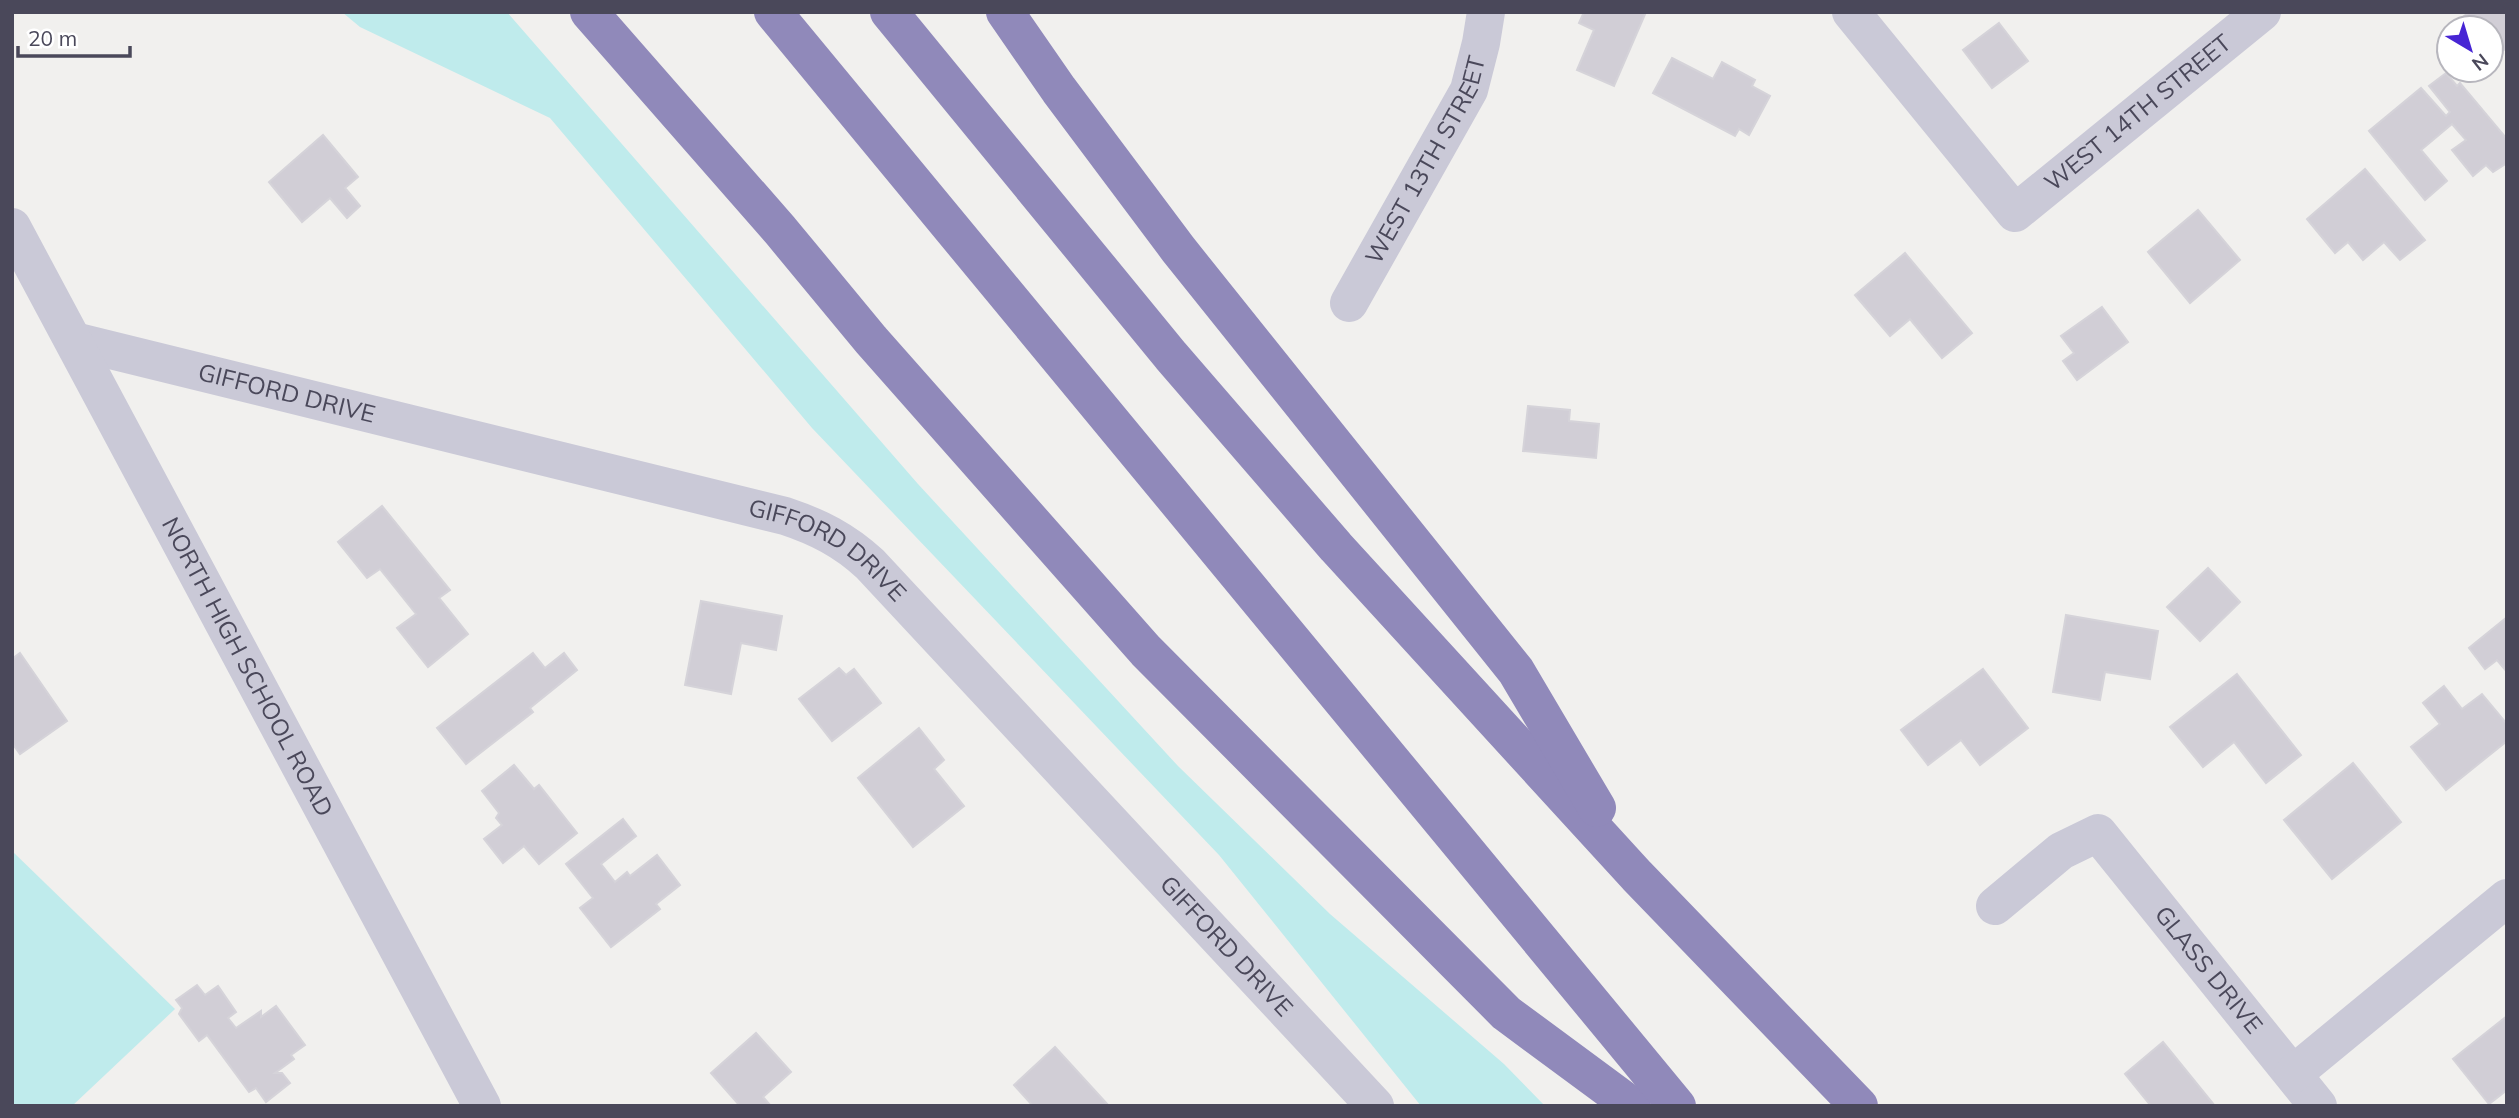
<svg xmlns="http://www.w3.org/2000/svg" width="2519" height="1118" font-family="Mulish,sans-serif">
	<style>
		.green { fill: #bfebec }
		.building { fill: #d1ced6; stroke: #d5d3d9; stroke-width: 2 }
		.lines { fill: none; stroke-linecap: round; stroke-linejoin: round }
		.minor { stroke: #cac9d7; stroke-width: 38 }
		.tertiary { stroke: #cac9d7; stroke-width: 38 }
		.motorway { stroke: #9089ba; stroke-width: 38 }
		.labels { text-anchor: middle; stroke-width: 7; stroke-linejoin: round; paint-order: stroke }
		.street-label { font-size: 24px; fill: #4a485a; stroke: #fff }
	</style>
	<rect width="100%" height="100%" fill="#f1f0ee"/>
	<g class="green">
		<polygon points="342,12 507,12 918,484 1178,766 1330,914 1504,1064 1545,1106 1421,1106 1219,855 812,428 550,118 360,27"/>
		<polygon points="12,851 175,1009 72,1106 12,1106"/>
	</g>
	<g class="building">
		<polygon points="1584,12 1646,12 1614,86 1577,70 1594,30 1579,23"/>
		<polygon points="2469,12 2507,12 2507,48 2491,58 2491,28 2450,28"/>
		<polygon points="1999,23 2028,61 1992,88 1963,50"/>
		<polygon points="2449,29 2449,43 2442,34"/>
		<polygon points="1672,58 1713,79 1722,62 1755,80 1752,86 1770,96 1749,135 1739,129 1735,136 1653,93"/>
		<polygon points="2446,73 2457,86 2460,83 2507,139 2507,163 2493,172 2486,165 2473,176 2452,150 2466,140 2452,124 2421,150 2447,181 2425,200 2369,131 2421,88 2446,116 2450,112 2429,86"/>
		<polygon points="323,135 358,177 345,188 360,206 347,218 330,198 302,222 269,182"/>
		<polygon points="2365,169 2425,240 2400,260 2384,242 2363,260 2348,242 2335,253 2307,219"/>
		<polygon points="2198,210 2240,260 2190,303 2148,252"/>
		<polygon points="1905,253 1972,333 1942,358 1910,319 1890,336 1855,295"/>
		<polygon points="2102,307 2128,342 2077,380 2063,361 2074,353 2061,336"/>
		<polygon points="1528,406 1570,410 1569,421 1599,424 1596,458 1523,451"/>
		<polygon points="382,506 450,590 439,598 468,634 428,667 397,628 416,614 380,569 367,578 338,542"/>
		<polygon points="2208,568 2240,602 2200,641 2167,607"/>
		<polygon points="701,601 782,616 776,650 741,643 731,694 685,685"/>
		<polygon points="2066,615 2158,631 2150,679 2105,672 2100,700 2053,692"/>
		<polygon points="2507,617 2507,672 2497,660 2485,669 2469,648"/>
		<polygon points="20,653 67,721 20,754 12,743 12,659"/>
		<polygon points="533,653 545,668 564,653 577,670 530,708 533,712 466,764 437,728"/>
		<polygon points="839,668 846,675 854,669 881,703 832,741 799,699"/>
		<polygon points="1983,669 2028,728 1980,765 1961,740 1928,765 1901,730"/>
		<polygon points="2237,674 2301,755 2266,783 2234,742 2203,767 2170,727"/>
		<polygon points="2444,686 2462,709 2482,694 2507,724 2507,741 2446,790 2411,747 2440,724 2423,703"/>
		<polygon points="919,728 944,760 934,769 964,806 913,847 858,778"/>
		<polygon points="2353,763 2401,822 2332,879 2284,820"/>
		<polygon points="514,765 534,789 539,785 577,833 539,864 524,846 503,863 484,839 502,825 496,818 499,813 482,791"/>
		<polygon points="623,819 636,836 601,864 615,882 627,872 630,876 657,855 680,885 656,904 660,909 611,947 580,908 593,898 566,864"/>
		<polygon points="197,985 205,995 218,986 236,1012 228,1018 236,1028 261,1011 261,1017 276,1006 305,1045 291,1055 294,1059 275,1073 282,1073 290,1083 266,1102 256,1088 249,1092 207,1035 199,1041 179,1014 182,1008 176,1000"/>
		<polygon points="2507,1016 2507,1090 2489,1104 2453,1059"/>
		<polygon points="756,1033 791,1072 763,1097 771,1106 740,1106 711,1073"/>
		<polygon points="2163,1042 2215,1106 2151,1106 2125,1074"/>
		<polygon points="1055,1047 1109,1106 1033,1106 1014,1085"/>
	</g>
	<g class="lines">
		<g class="minor">
			<path id="s1" d="M1851 12 2015 213 2262 12"/>
			<path id="s2" d="M1349 303 1469 90 1481 43 1486 12"/>
			<path id="s3" d="M74 341 785 516C818 527 844 540 870 564L1375 1106"/>
			<path id="s4" d="M1995 906 2061 851 2098 833 2318 1106"/>
			<polyline points="2293,1074 2507,898"/>
		</g>
		<path class="tertiary" id="s5" d="M12 227 482 1106"/>
		<g class="motorway">
			<polyline points="589,12 780,230 871,340 1146,651 1506,1013 1632,1106"/>
			<polyline points="773,12 1677,1106"/>
			<polyline points="889,12 1171,356 1336,547 1637,876 1859,1106"/>
			<polyline points="1005,12 1059,90 1178,249 1516,671 1597,808"/>
		</g>
	</g>
	<g class="labels">
		<g class="street-label">
			<text dy="8" stroke="none"><textPath href="#s1" startOffset="418">WEST 14TH STREET</textPath></text>
			<text dy="8" stroke="none"><textPath href="#s2" startOffset="163">WEST 13TH STREET</textPath></text>
			<text dy="8" stroke="none"><textPath href="#s3" startOffset="219">GIFFORD DRIVE</textPath></text>
			<text dy="8" stroke="none"><textPath href="#s3" startOffset="786">GIFFORD DRIVE</textPath></text>
			<text dy="8" stroke="none"><textPath href="#s5" startOffset="499">NORTH HIGH SCHOOL ROAD</textPath></text>
			<text dy="8" stroke="none"><textPath href="#s3" startOffset="1353">GIFFORD DRIVE</textPath></text>
			<text dy="8" stroke="none"><textPath href="#s4" startOffset="303">GLASS DRIVE</textPath></text>
		</g>
	</g>
	<rect width="2519" height="1118" fill="none" stroke="#4a485a" stroke-width="28"/>
	<g transform="translate(2470 49) rotate(142)"><circle r="33" fill="#ffffff" stroke="#b7b6bd" stroke-width="2"/>
	<path d="M0-5L12 26L0 18L-12 26Z" fill="#4725d4"/>
	<text y="-10" font-size="19" font-weight="bold" text-anchor="middle" fill="#4a485a">N</text>
	</g>
	<path d="M18 46v10h112v-10" fill="none" stroke="#4a485a" stroke-width="3.5"/>
	<text x="28" y="46" font-size="21" fill="#4a485a" stroke="#ffffff" stroke-width="5" paint-order="stroke">20 m</text>
</svg>
